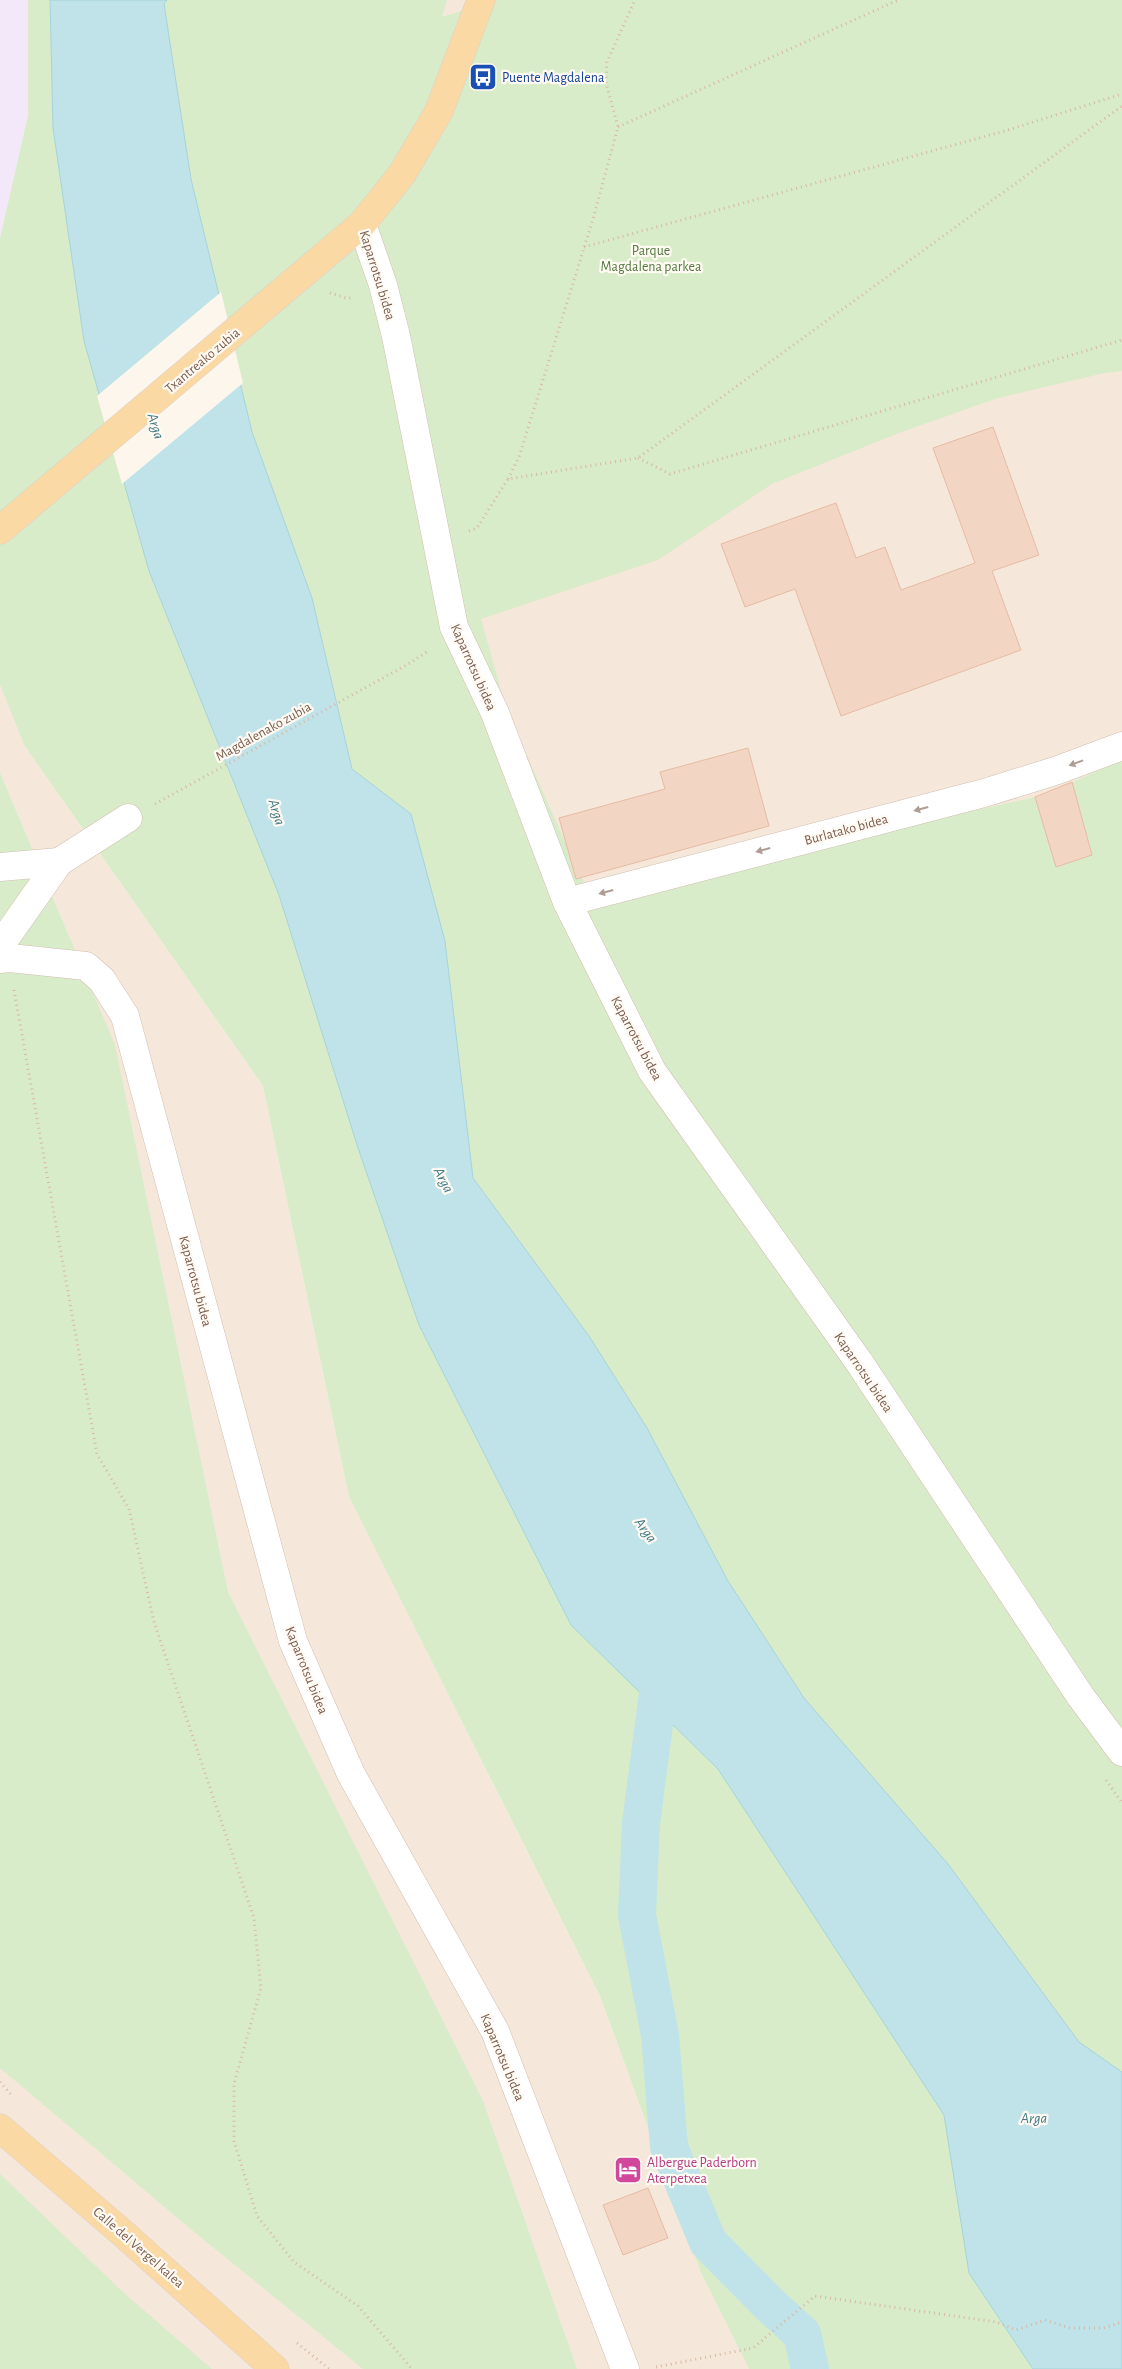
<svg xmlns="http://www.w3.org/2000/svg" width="1122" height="2369" font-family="'Alegreya Sans',sans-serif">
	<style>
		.residential { fill: #f5e8da }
		.education { fill: #f3e8fa }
		.green { fill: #d8ecc9 }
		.water { fill: #bfe3e8; stroke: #a5d3da }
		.pier { fill: #fdf6ec }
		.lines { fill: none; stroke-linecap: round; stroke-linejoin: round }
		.canal { stroke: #bfe3e8; stroke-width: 38 }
		.building { fill: #f3d5c3; stroke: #e6bba3 }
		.minor-casing { stroke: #d1beb0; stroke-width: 29 }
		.major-casing { stroke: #dad1cd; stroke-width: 29 }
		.path { stroke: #d9b8a5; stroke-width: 3; stroke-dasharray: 1 4; stroke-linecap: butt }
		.minor { stroke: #fff; stroke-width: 28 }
		.major { stroke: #fbd9a5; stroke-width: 28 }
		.oneway { fill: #af9d94 }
		.labels { text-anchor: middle; stroke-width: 4.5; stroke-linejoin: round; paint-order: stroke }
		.transit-label { font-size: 14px; fill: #164399; stroke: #fffaf3; text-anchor: start }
		.park-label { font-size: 14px; fill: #537a41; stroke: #fffaf3 }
		.street-label { font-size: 14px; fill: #7a5c4d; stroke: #fffaf3 }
		.hotel-label { font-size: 14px; fill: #b23c85; stroke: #fffaf3; text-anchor: start }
		.water-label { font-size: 15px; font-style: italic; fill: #437c86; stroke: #fffaf3 }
	</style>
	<rect width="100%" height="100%" fill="#fdf6ec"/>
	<g class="residential">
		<polygon points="241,0 1122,0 1122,866 506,933"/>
		<polygon points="0,685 24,745 263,1086 349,1497 600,1996 701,2273 749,2369 0,2369"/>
	</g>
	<polygon class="education" points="0,0 28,0 28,115 0,238"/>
	<g class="green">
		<polygon points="28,0 50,0 53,128 84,341 149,571 279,895 357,1145 419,1325 571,1625 718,1769 944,2115 969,2273 1033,2369 749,2369 701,2273 600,1996 349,1497 263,1086 24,745 0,685 0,238 28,115"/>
		<polygon points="167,0 447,0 442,17 480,5 481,0 1122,0 1122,371 1105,373 998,398 899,433 772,484 658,560 481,619 506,708 578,871 592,896 1035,797 1056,867 1092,854 1072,782 1122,760 1122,2072 1079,2042 950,1867 804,1698 728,1581 647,1428 589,1336 473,1178 445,941 411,814 352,769 312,598 252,432 191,179 164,4"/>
		<polygon points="0,773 115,1045 228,1592 483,2101 577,2369 363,2369 193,2231 0,2068"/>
		<polygon points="0,2174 125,2294 212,2369 0,2369"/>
	</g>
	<polygon class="water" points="50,0 167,0 164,4 191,179 252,432 312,598 352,769 411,814 445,941 473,1178 589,1336 647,1428 728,1581 804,1698 948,1864 1079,2042 1122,2072 1122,2369 1033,2369 969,2273 944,2115 718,1769 571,1625 419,1325 357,1145 279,895 149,571 84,341 53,128"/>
	<polygon class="pier" points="221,292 243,383 122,484 97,396"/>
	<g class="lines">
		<polyline class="canal" points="667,1658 661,1671 641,1823 637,1915 660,2035 669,2147 708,2242 769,2304 802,2334 810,2369"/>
	</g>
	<g class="building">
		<polygon points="993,427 1039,555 992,571 1021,650 841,716 795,589 745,607 721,544 836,503 856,558 885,547 901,590 975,563 933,448"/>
		<polygon points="748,748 769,826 576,879 559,818 665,789 660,772"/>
		<polygon points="1072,782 1092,855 1056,867 1035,797"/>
		<polygon points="648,2188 668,2238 623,2255 603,2205"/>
	</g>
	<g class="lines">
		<g class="minor-casing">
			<g id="minor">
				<polyline points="362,224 383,285 396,336 454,627 495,713 567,902 652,1071 859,1362 1081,1697 1122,1752"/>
				<polyline points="0,867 59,862"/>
				<polyline points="567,902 984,793 1055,771 1122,746"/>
				<polyline points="7,936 59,862 128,818"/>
				<polyline points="0,959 10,958 86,966 102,980 125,1016 293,1641 351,1774 495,2031 625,2369"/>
			</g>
		</g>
		<g class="major-casing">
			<g id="major">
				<polyline points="0,530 362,224 402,174 439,111 481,0"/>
				<polyline points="0,2128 119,2230 275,2369"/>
			</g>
		</g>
		<g class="path">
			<polyline points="618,127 898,0"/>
			<polyline points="584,247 1008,130 1122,94"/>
			<polyline points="330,293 346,298 353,298"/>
			<polyline points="638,458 670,474 1122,340"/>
			<polyline points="508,479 519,457 593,219 618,127 606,83 607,62 635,0"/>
			<polyline points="469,531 477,528 508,479 638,458 1122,106"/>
			<polyline points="155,804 410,663 428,651"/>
			<polyline points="14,990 97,1454 129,1509 154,1622 254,1918 261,1988 234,2084 234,2141 257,2216 294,2262 358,2306 412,2369"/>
			<polyline points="1106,1780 1122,1803"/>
			<polyline points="0,2082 13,2097"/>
			<polyline points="297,2343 329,2369"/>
			<polyline points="656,2367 753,2348 815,2296 996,2322 1016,2330 1045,2320 1070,2328 1103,2328 1122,2322"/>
		</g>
		<use href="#minor" class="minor"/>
		<use href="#major" class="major"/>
	</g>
	<defs><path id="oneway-solid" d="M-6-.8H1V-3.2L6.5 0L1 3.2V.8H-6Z" transform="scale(1.25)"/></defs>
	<g class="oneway">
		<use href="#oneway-solid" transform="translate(1076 763) rotate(160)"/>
		<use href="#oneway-solid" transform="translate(921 809) rotate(165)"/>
		<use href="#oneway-solid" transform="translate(763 850) rotate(165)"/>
		<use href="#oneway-solid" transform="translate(606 892) rotate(165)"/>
	</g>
	<defs>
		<g id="bus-square" transform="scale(1.4375)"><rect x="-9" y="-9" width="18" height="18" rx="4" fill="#1a4fb4" stroke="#fffaf3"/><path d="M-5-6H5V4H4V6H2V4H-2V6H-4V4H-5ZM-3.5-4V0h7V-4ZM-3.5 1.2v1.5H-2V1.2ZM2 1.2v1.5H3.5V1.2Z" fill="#fff"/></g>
		<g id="hotel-square" transform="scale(1.4375)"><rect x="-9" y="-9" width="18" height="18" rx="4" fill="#d1479c" stroke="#fffaf3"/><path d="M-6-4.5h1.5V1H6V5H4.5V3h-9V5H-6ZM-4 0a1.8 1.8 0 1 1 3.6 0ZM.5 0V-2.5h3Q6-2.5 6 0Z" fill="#fff"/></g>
	</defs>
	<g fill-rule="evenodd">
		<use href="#bus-square" x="483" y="77"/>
		<use href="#hotel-square" x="628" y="2170"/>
	</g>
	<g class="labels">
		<g class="transit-label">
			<text x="502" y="82">Puente Magdalena</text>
		</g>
		<g class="park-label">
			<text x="651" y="255">Parque<tspan x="651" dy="16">Magdalena parkea</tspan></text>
		</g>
		<g class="street-label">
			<text transform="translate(378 275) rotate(73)" y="5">Kaparrotsu bidea</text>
			<text transform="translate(202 360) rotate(-40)" y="5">Txantreako zubia</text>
			<text transform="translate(474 667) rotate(66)" y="5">Kaparrotsu bidea</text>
			<text transform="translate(263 731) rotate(-29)" y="5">Magdalenako zubia</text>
			<text transform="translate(846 829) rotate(-15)" y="5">Burlatako bidea</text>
			<text transform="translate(637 1038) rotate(62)" y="5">Kaparrotsu bidea</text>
			<text transform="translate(196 1281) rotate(75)" y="5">Kaparrotsu bidea</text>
			<text transform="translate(864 1372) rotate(56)" y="5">Kaparrotsu bidea</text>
			<text transform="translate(307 1670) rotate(68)" y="5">Kaparrotsu bidea</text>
			<text transform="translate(503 2057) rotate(67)" y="5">Kaparrotsu bidea</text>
			<text transform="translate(139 2247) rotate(41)" y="5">Calle del Vergel kalea</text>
		</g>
		<g class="hotel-label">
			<text x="647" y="2167">Albergue Paderborn<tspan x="647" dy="16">Aterpetxea</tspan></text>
		</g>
		<g class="water-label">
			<text transform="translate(156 426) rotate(73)" y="5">Arga</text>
			<text transform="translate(277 812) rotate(73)" y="5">Arga</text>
			<text transform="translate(444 1180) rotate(63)" y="5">Arga</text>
			<text transform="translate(646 1530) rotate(54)" y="5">Arga</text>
			<text x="1034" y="2123">Arga</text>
		</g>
	</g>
</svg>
